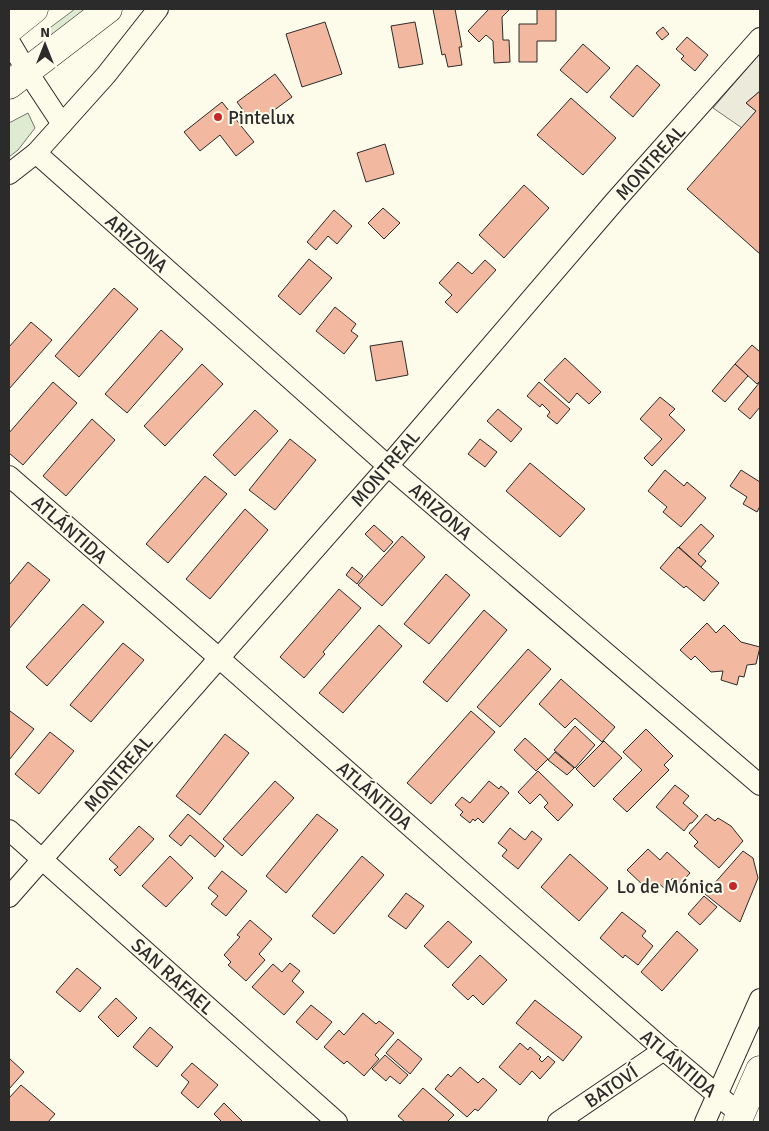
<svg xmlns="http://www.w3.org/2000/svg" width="769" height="1131" font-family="Signika,sans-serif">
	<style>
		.green { fill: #deebd1; stroke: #74746e }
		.parking { fill: #eceadb; stroke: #74746e }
		.building { fill: #f2b8a0; stroke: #2b2b2b }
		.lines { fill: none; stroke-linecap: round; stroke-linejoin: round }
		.minor-casing { stroke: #2b2b2b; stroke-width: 22 }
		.primary-casing { stroke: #2b2b2b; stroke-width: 29 }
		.minor { stroke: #fdfbea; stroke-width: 20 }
		.primary { stroke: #fdfbea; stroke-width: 28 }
		.poi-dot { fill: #c62828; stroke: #fdfbea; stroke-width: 2 }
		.labels { text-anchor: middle; stroke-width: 4; stroke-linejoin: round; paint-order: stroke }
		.poi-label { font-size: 19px; fill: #2b2b2b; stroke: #fdfbea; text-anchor: start }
		.street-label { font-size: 19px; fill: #2b2b2b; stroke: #fdfbea }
	</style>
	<rect width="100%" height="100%" fill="#fdfbea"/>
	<g class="green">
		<polygon points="75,9 87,9 49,37 46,37 44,33 47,30"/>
		<polygon points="28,113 35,128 18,150 9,157 9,123"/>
	</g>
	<polygon class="parking" points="760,53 760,91 746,103 756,111 742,128 713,108"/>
	<g class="building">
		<polygon points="433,9 455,9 462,47 459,47 462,65 448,67 445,54 442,55"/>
		<polygon points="489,9 507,9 509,10 502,17 503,40 509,40 510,62 494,63 493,41 486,35 479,42 468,31"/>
		<polygon points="537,9 556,9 556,41 537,41 537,62 519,62 519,24 537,24"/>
		<polygon points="325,22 342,74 302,87 286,34"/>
		<polygon points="415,22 423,64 399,68 391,26"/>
		<polygon points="663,27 669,34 662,40 656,33"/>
		<polygon points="687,37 708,55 695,71 681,59 684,56 676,49"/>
		<polygon points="583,44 610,68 587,93 560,70"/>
		<polygon points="637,65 660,85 633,117 610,97"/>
		<polygon points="275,74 292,97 254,125 237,102"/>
		<polygon points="760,91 760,254 687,189 756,111 746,103"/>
		<polygon points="571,98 616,138 583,175 537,135"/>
		<polygon points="222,102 254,142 236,156 220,135 200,151 184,132"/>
		<polygon points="385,144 394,174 366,182 357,153"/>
		<polygon points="524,185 549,208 504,258 479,235"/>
		<polygon points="383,208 400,223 384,239 368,223"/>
		<polygon points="334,210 352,226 337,244 328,236 316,250 307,242"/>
		<polygon points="309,259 332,278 300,315 278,296"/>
		<polygon points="485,260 496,270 457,313 445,302 452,295 439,283 458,262 472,274"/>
		<polygon points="114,288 138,309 79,377 55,356"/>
		<polygon points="335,307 356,324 351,331 358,336 344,354 316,331"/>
		<polygon points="31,322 52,340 9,389 9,347"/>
		<polygon points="161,330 183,349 127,413 105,394"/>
		<polygon points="402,341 408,375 376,381 370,346"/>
		<polygon points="752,345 760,352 760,381 757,384 735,364"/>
		<polygon points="565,358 601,392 589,404 577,393 569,403 544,380"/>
		<polygon points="202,364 223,384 165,446 144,426"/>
		<polygon points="735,364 748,376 725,402 712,391"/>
		<polygon points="53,382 77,403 23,465 9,453 9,433"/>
		<polygon points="539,382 570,409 557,424 547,416 550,412 542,404 540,407 527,396"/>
		<polygon points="760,382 760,407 750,419 738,409"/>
		<polygon points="660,397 675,409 669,415 685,430 652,466 644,458 662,439 640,419"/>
		<polygon points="498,409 522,429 511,442 487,421"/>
		<polygon points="255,410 278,431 235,476 213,455"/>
		<polygon points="92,419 115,440 66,496 43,476"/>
		<polygon points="290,439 316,460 275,510 249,490"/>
		<polygon points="480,439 497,452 485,467 468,454"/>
		<polygon points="530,463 585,509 560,537 506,491"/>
		<polygon points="665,470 684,486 687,482 706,498 681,527 663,512 667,507 648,491"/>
		<polygon points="741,470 760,482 760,506 757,512 743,504 747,497 730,486"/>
		<polygon points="205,476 227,494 168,563 146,544"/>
		<polygon points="245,509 268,530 210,599 186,579"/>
		<polygon points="701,524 714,536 698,554 706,561 701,567 679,547"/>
		<polygon points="374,525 393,542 384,552 365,534"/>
		<polygon points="402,536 425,557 382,606 358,585"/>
		<polygon points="678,547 719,583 704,601 686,586 684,588 660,568"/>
		<polygon points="28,562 50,580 9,629 9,585"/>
		<polygon points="352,567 363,576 357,584 346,575"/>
		<polygon points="446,574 470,595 429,644 404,624"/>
		<polygon points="339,589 361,608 323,652 325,654 304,678 280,657"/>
		<polygon points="83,604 104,622 47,686 26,667"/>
		<polygon points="484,610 507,630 447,702 423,682"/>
		<polygon points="707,623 716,633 724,625 741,642 760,647 756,664 747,665 744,677 739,676 737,685 721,680 723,671 711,672 695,656 691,660 680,650"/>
		<polygon points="379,625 402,646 343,713 319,693"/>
		<polygon points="123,643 144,660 91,722 70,705"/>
		<polygon points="528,649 551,669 500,727 477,707"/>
		<polygon points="561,679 615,727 602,742 575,718 565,728 539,704"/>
		<polygon points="10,711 34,729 9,760 9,712"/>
		<polygon points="471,711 495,732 431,804 407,783"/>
		<polygon points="575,726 595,745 575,768 554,750"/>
		<polygon points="646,729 673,756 664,765 669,770 627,812 613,799 642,770 623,752"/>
		<polygon points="50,732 74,751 39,794 15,774"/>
		<polygon points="225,734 249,753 200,815 176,796"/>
		<polygon points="525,738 548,759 536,771 514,750"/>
		<polygon points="604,741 622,758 594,787 576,769"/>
		<polygon points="555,752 574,768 567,775 548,760"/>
		<polygon points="538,771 573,805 558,821 544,807 548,803 540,794 530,804 518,792"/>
		<polygon points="275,781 294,798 242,856 223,839"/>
		<polygon points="489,781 499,789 501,786 509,793 483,823 478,818 475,821 473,819 470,823 460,815 463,812 455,805 462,797 470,803"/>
		<polygon points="675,785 689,796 683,803 698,816 692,823 690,823 684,831 656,807"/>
		<polygon points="188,814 224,846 215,857 190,835 181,846 169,836"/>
		<polygon points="317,814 338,830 286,893 266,876"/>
		<polygon points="706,814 715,821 718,818 731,826 743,841 719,868 694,846 698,842 689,833"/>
		<polygon points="139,826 154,839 120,876 114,870 118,867 109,859"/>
		<polygon points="510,828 525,840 532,831 542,839 518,869 502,856 507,850 498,843"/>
		<polygon points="648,849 660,860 667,852 690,873 680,884 673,878 664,888 657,882 653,886 649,882 645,887 627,870"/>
		<polygon points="743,851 753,858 758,878 740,922 705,894"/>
		<polygon points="570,854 608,888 579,921 541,887"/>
		<polygon points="170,856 193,878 166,907 142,886"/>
		<polygon points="362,856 384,875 334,934 312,916"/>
		<polygon points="222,871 247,891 226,916 211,904 218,896 208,888"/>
		<polygon points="406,893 424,906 406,929 388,916"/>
		<polygon points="704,896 717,907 700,925 688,914"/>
		<polygon points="622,912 646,931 642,936 653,946 638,965 625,955 623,958 600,938"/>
		<polygon points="250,920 272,939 259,954 265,960 246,981 228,965 231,962 224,955 240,937 237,935"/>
		<polygon points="448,921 472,942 448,968 424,946"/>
		<polygon points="677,931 698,950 662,991 641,972"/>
		<polygon points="480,955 507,980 483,1005 473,995 468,1000 452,985"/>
		<polygon points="290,963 300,971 292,981 304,992 284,1015 252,987 273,964 282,972"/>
		<polygon points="77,968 101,988 80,1012 56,992"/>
		<polygon points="116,998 137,1018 118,1037 98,1017"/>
		<polygon points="535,1000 582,1037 563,1061 516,1023"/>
		<polygon points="311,1005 332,1022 317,1040 296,1022"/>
		<polygon points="363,1013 376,1024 379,1021 394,1033 375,1055 379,1059 364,1076 347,1061 344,1064 324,1047 339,1030 344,1035"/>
		<polygon points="150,1027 173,1047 157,1067 133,1047"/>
		<polygon points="398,1039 422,1059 410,1074 386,1053"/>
		<polygon points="520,1043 528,1050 530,1047 541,1057 539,1059 542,1062 548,1056 555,1062 540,1079 532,1071 520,1085 499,1067"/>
		<polygon points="385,1055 408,1075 400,1084 390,1076 386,1081 372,1069"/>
		<polygon points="9,1058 24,1072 9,1089"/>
		<polygon points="192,1063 218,1085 198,1108 181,1093 189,1082 181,1075"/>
		<polygon points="460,1067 478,1083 483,1078 497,1090 478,1111 475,1109 467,1117 435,1089 448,1074 451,1077"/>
		<polygon points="21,1085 55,1114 48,1122 9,1122 9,1098"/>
		<polygon points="423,1088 454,1115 447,1122 405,1122 398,1116"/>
		<polygon points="224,1103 243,1122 222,1122 214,1114"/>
	</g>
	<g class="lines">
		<g class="minor-casing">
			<g id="minor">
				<polyline points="9,41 27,71 62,124"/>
				<polyline points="36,153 388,466 760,785"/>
				<polyline points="9,174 36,153 106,75 158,9"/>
				<polyline points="9,476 219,658 664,1050 740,1114"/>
				<polyline points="9,830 337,1122"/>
				<polyline points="9,897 388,466 615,201 760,38"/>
				<polyline points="558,1122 664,1050"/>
				<polyline points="705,1122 760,999"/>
			</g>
		</g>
		<g class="primary-casing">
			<g id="primary">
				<polyline points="9,29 34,9"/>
				<polyline points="9,85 108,9"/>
				<polyline points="737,1122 760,1070"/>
			</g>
		</g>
		<use href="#minor" class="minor"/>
		<use href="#primary" class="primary"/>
	</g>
	<g class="poi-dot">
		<circle cx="218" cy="117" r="5"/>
		<circle cx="733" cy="886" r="5"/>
	</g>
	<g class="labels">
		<g class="poi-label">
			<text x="228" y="124">Pintelux</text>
			<text x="723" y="893" text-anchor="end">Lo de Mónica</text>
		</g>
		<g class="street-label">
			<text transform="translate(650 162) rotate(-48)" y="7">MONTREAL</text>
			<text transform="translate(137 243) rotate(42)" y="7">ARIZONA</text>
			<text transform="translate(385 468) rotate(-49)" y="7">MONTREAL</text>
			<text transform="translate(441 511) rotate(41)" y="7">ARIZONA</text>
			<text transform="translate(70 529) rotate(41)" y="7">ATLÁNTIDA</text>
			<text transform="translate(118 773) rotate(-49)" y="7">MONTREAL</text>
			<text transform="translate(375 795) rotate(41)" y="7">ATLÁNTIDA</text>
			<text transform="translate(173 976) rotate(42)" y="7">SAN RAFAEL</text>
			<text transform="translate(679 1063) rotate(40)" y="7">ATLÁNTIDA</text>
			<text transform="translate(611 1086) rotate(-34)" y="7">BATOVÍ</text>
		</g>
	</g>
	<rect width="769" height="1131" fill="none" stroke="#2b2b2b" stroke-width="20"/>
	<g transform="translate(45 45)" stroke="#fdfbea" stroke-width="4" paint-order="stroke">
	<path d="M0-4L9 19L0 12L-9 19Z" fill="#2b2b2b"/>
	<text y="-8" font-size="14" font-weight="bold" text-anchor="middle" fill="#2b2b2b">N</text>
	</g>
</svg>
